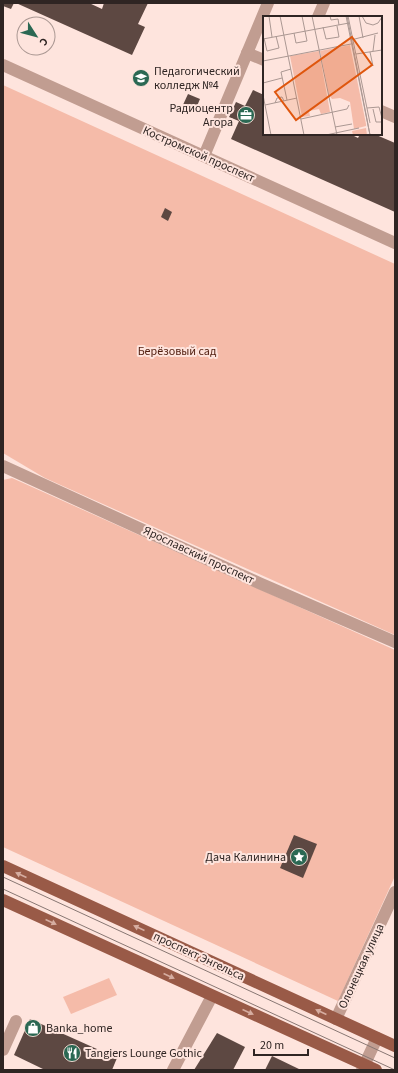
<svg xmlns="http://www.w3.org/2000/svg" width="398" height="1073" font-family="'Source Sans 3',sans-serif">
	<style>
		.green { fill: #f5bba9 }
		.building { fill: #5d4842 }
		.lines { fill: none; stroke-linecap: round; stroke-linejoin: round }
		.minor { stroke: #c19d91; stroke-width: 12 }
		.major { stroke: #995a47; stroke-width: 12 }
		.tram { stroke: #887773; stroke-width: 1 }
		.oneway { fill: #d6ada1 }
		.labels { text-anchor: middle; stroke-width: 4; stroke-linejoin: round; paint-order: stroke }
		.poi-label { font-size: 12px; fill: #2f2523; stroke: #fee4dd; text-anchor: start }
		.street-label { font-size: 12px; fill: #2f2523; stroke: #fee4dd }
		.park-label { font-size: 12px; fill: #4f1c0d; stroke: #fee4dd }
		.inset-road { fill: none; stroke: #ab9893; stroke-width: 1 }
		.view { fill: #df560d; fill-opacity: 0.15; stroke: #df560d; stroke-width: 2 }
		.inset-edge { fill: none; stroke: #2f2523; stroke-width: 2 }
	</style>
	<rect width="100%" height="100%" fill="#fee4dd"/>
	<g class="green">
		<polygon points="3,85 395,264 395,635 45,478 3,453"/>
		<polygon points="12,478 395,650 395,876 338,1001 3,847 3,480"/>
		<polygon points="109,978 117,995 71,1014 63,997"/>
	</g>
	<g class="building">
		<polygon points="3,3 14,3 11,9 3,6"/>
		<polygon points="16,3 89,3 102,9 104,3 148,3 138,24 145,27 132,55"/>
		<polygon points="253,90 264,95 264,134 350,134 358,138 360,134 374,134 395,143 395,212 231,139 239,121 229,117 236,102 245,106"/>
		<polygon points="188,94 200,99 194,113 182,107"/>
		<polygon points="165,208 172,212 168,221 161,217"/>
		<polygon points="294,835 317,844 303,878 280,868"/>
		<polygon points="30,1019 117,1058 112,1070 45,1070 14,1055"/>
		<polygon points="217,1033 245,1047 233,1070 194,1070"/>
		<polygon points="272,1056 301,1070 265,1070"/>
	</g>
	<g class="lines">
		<g class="minor">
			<polyline points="318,17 324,3"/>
			<polyline points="247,53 264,60"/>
			<polyline points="3,65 395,243"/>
			<polyline points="381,111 395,117"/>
			<polyline points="204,156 268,3"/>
			<polyline points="3,466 259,583 395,642"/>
			<polyline points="336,1019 395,892"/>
			<polyline points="3,1050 16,1021"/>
			<polyline points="173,1070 212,996"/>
			<polyline points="362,1070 377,1038"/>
		</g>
		<g class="major">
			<polyline points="3,866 395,1046"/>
			<polyline points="3,900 376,1070"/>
		</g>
		<g class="tram">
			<polyline points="3,877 395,1058"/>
			<polyline points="3,889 395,1070"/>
		</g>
	</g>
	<defs><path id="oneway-solid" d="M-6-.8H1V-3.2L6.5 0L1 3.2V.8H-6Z"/></defs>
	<g class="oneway">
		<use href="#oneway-solid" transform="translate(21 875) rotate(-156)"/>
		<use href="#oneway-solid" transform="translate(51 922) rotate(25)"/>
		<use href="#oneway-solid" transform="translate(139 928) rotate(-156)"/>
		<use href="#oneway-solid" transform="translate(169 976) rotate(25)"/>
		<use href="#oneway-solid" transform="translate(248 1012) rotate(24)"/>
		<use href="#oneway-solid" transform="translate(321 1012) rotate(-155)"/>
	</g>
	<defs>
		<g id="university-disc" transform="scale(0.9)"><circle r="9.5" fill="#2b6853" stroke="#fee4dd"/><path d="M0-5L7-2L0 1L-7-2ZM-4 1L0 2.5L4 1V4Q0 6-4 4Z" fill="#fff"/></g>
		<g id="office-disc" transform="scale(0.9)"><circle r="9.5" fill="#2b6853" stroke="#fee4dd"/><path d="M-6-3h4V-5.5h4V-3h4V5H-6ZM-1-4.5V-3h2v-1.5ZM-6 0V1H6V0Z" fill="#fff"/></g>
		<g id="sight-disc" transform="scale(0.9)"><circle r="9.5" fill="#2b6853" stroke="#fee4dd"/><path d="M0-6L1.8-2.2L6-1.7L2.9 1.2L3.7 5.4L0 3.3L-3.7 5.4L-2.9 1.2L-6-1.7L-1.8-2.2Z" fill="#fff"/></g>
		<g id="shop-disc" transform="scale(0.9)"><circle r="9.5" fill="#2b6853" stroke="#fee4dd"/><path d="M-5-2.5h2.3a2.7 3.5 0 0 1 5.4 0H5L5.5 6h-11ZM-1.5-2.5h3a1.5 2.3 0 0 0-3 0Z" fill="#fff"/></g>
		<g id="restaurant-disc" transform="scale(0.9)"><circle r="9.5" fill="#2b6853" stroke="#fee4dd"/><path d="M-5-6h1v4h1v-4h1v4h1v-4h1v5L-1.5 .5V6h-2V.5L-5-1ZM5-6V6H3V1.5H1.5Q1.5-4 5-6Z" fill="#fff"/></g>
	</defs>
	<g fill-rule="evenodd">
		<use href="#university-disc" x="141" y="78"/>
		<use href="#office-disc" x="246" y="115"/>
		<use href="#sight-disc" x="299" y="857"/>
		<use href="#shop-disc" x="33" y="1028"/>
		<use href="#restaurant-disc" x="72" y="1053"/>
	</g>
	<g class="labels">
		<g class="poi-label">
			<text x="154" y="75">Педагогический<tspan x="154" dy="14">колледж №4</tspan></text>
			<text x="233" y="112" text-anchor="end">Радиоцентр<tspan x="233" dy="14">Агора</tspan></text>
			<text x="286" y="861" text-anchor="end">Дача Калинина</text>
			<text x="46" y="1032">Banka_home</text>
			<text x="85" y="1057">Tangiers Lounge Gothic</text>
		</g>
		<g class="street-label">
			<text transform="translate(199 154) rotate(24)" y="4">Костромской проспект</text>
			<text transform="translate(199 555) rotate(25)" y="4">Ярославский проспект</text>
			<text transform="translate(199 956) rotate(25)" y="4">проспект Энгельса</text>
			<text transform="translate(361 966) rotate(-65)" y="4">Олонецкая улица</text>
		</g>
		<g class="park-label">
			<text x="177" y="355">Берёзовый сад</text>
		</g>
	</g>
	<g transform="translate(263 16)">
		<rect width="119" height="119" fill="#fee4dd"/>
		<path d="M87 29 103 108V110L91 113 87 86 77 82 69 83 66 79 57 35ZM56 35 67 96 58 98 56 93 46 95 47 100 39 101 27 40ZM103 112 104 119H90L89 115Z" fill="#f5bba9"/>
		<path class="inset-road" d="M6 0 9 21M17 0 41 119M49 0 74 119M67 0 68 4 75 3 76 9M83 0 107 119M84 0 107 119M85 0 107 107M96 0 100 22M99 0 103 7 110 9 115 7 119 1M60 11 63 23 76 21 74 10M31 17 33 27 44 25 39 0M1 22 4 35 16 32 13 20M0 23 86 7M88 24 115 17M110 35 112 19M107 36 110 50M93 38 119 34M0 45 88 28M0 67 19 62M0 79 8 119M24 84 18 56 28 53M12 87 14 82 19 81 21 85M2 89 34 82M104 92 116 91 119 102M110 93 113 106H119M38 103 84 93 86 89M72 111 89 108M63 119 96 112"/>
		<path class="view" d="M89 21 109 49 33 104 12 76Z"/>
		<rect width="119" height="119" class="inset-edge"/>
	</g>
	<rect width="398" height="1073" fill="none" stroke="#2f2523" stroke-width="8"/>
	<g transform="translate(36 36) rotate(126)"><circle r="19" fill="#fee4dd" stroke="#ab9893"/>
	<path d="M0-3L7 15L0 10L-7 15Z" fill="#2b6853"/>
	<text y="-6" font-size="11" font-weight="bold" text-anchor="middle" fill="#2f2523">С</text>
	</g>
	<path d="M254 1049v6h54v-6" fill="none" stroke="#2f2523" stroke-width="2"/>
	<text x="260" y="1049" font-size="12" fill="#2f2523" stroke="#fee4dd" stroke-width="3" paint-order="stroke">20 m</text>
</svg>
